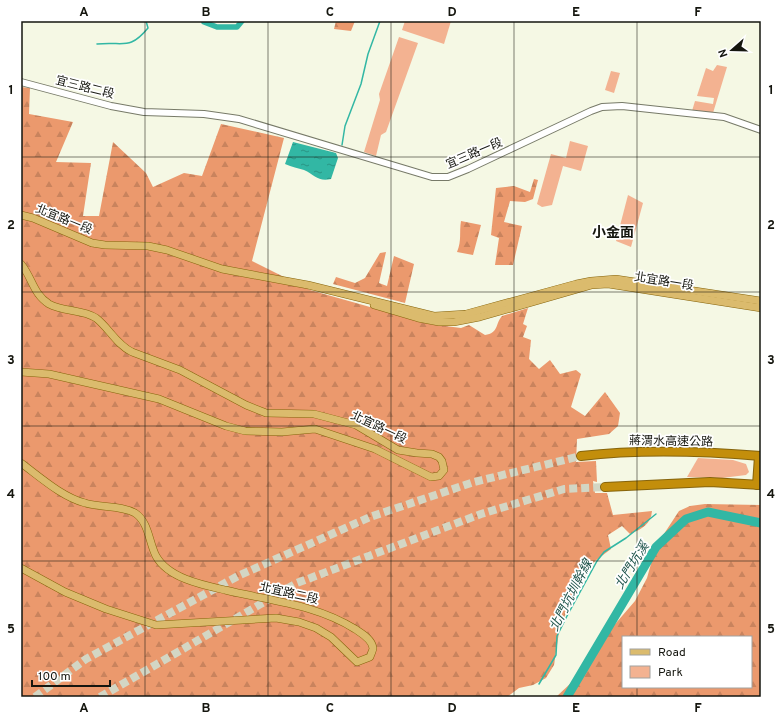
<svg xmlns="http://www.w3.org/2000/svg" width="782" height="718" font-family="Overpass,'Noto Sans TC',sans-serif">
	<style>
		.green { fill: #f3b291 }
		.forest { fill: url(#forest-firs); fill-rule: evenodd }
		.water { fill: url(#water-ripples) }
		.lines { fill: none; stroke-linecap: round; stroke-linejoin: round }
		.stream { stroke: #32b7a4; stroke-width: 1.5 }
		.canal { stroke: #32b7a4; stroke-width: 5.5 }
		.river { stroke: #32b7a4; stroke-width: 9 }
		.highway-tunnel { stroke: #d3d6c4; stroke-width: 8; stroke-dasharray: 8 4; stroke-linecap: butt }
		.secondary-casing { stroke: #777a68; stroke-width: 8 }
		.primary-casing { stroke: #86640c; stroke-width: 8 }
		.highway-casing { stroke: #86640c; stroke-width: 10 }
		.secondary { stroke: #fff; stroke-width: 6 }
		.primary { stroke: #dbbb6d; stroke-width: 7 }
		.highway { stroke: #c38e0b; stroke-width: 8 }
		.grid { fill: none; stroke: #15160f; stroke-width: 1; stroke-opacity: 0.55 }
		.labels { text-anchor: middle; stroke-width: 3.5; stroke-linejoin: round; paint-order: stroke }
		.street-label { font-size: 12px; fill: #15160f; stroke: #fff }
		.water-label { font-size: 13px; font-style: italic; fill: #1f544b; stroke: #fff }
		.quarter-label { font-size: 14px; font-weight: bold; fill: #15160f; stroke: #fff }
		.neatline { fill: none; stroke: #15160f; stroke-width: 1.5 }
		.grid-label { font-size: 13px; text-anchor: middle; font-weight: bold; fill: #15160f }
	</style>
	<defs>
		<pattern id="forest-firs" width="22" height="20" patternUnits="userSpaceOnUse"><rect width="22" height="20" fill="#eb996d"/><path d="M5 1l3.5 6h-7zM16 11l3.5 6h-7z" fill="#c9835d"/></pattern>
		<pattern id="water-ripples" width="26" height="14" patternUnits="userSpaceOnUse"><rect width="26" height="14" fill="#32b7a4"/><path d="M2 4q2-2 4 0t4 0M15 11q2-2 4 0t4 0" fill="none" stroke="#299484"/></pattern>
	</defs>
	<rect width="100%" height="100%" fill="#f5f8e4"/>
	<g class="green">
		<polygon points="405,21 451,21 444,44 402,30"/>
		<polygon points="399,37 418,43 386,132 381,135 376,156 364,152 380,100 379,94"/>
		<polygon points="717,65 727,67 713,113 692,111 695,101 713,104 714,98 697,96 706,68 713,71"/>
		<polygon points="611,71 620,73 614,93 605,90"/>
		<polygon points="570,141 588,146 581,171 563,166 552,205 542,207 537,204 551,154 566,158"/>
		<polygon points="628,195 643,203 631,247 616,241"/>
		<polygon points="698,458 733,460 746,464 749,472 746,475 722,478 687,477"/>
	</g>
	<g class="forest">
		<polygon points="336,21 355,21 351,31 334,29"/>
		<path d="M21 87 30 88 29 114 73 122 56 162 91 163 83 216H99L113 142 146 173 153 187 184 173 202 176 221 124 284 138 252 261 310 290 430 324 461 328 469 325 485 335C499 333 495 324 502 316L528 308 523 324 527 326 523 337 531 340 529 359 539 369 550 360 560 374 576 370 581 374 571 407 585 416 605 392 620 413 618 426 609 434 577 439 576 462 596 461 597 482 593 481 595 493H607L613 515 652 511C651 524 642 529 630 534L622 526 608 535 611 549 595 561 571 598 559 632 554 665 546 678 533 685 519 688 507 697H21Z"/>
		<polygon points="534,179 538,180 533,199 525,202 510,201 504,222 522,226 513,265 495,265 499,238 491,235 496,188 514,186 530,192"/>
		<path d="M461 221 481 225 473 255 457 252C462 240 459 233 461 221Z"/>
		<polygon points="386,252 379,283 387,286 394,256 414,264 405,303 333,284 336,277 355,283 365,278 380,253"/>
		<path d="M705 504 761 505V697H556L572 682 591 652 635 601 647 578 656 546 679 511 690 506ZM623 637H751V687H623Z"/>
	</g>
	<path class="water" d="M293 142 336 153 338 158 331 179C318 182 315 175 304 170 298 168 292 167 285 164Z"/>
	<g class="lines">
		<g class="stream">
			<polyline points="203,21 204,22"/>
			<path d="M97 44C124 41 129 51 148 28L146 21"/>
			<polyline points="342,145 345,126 361,84 368,54 380,21"/>
			<polyline points="539,684 556,655 557,636 567,616 597,561 604,552 626,538 656,514"/>
		</g>
		<polyline class="canal" points="204,22 217,27 237,27 242,21"/>
		<polyline class="river" points="567,697 656,547 686,519 708,512 761,523"/>
		<g class="highway-tunnel">
			<polyline points="35,697 86,659 238,576 370,517 474,482 581,456"/>
			<polyline points="100,697 297,583 481,514 564,489 605,487"/>
		</g>
		<g class="secondary-casing">
			<polyline id="secondary" points="21,82 111,106 144,112 204,114 239,119 432,177 448,177 468,169 591,111 602,107 622,106 724,117 761,130"/>
		</g>
		<g class="primary-casing">
			<g id="primary">
				<polyline points="21,215 33,218 92,243 105,245 148,246 167,250 222,269 308,285 434,316 466,314 576,284 591,281 616,279 761,301"/>
				<path d="M21 264C32 277 33 294 49 304 63 312 83 309 96 318 109 328 116 344 132 352L180 370 246 405 266 413 314 414 356 425 398 450 417 453 432 454 439 457 442 461 444 470 439 476 431 477 375 449 315 429 282 432 245 431 226 426 159 399 49 374 21 372"/>
				<polyline points="374,305 418,318 439,322 454,322 480,317 592,285 608,284 761,308"/>
				<path d="M21 463C40 477 62 497 85 503 101 508 121 505 135 513 149 522 149 543 156 556 168 578 202 585 225 590 270 601 315 604 355 629 361 633 372 639 373 648 373 650 371 654 370 657L357 662 331 637 316 628 299 622 276 618 156 625 106 609 65 592 21 568"/>
			</g>
		</g>
		<g class="highway-casing">
			<g id="highway">
				<path d="M581 456C641 449 701 451 761 456"/>
				<polyline points="757,485 759,456"/>
				<polyline points="605,487 710,482 761,485"/>
			</g>
		</g>
		<use href="#secondary" class="secondary"/>
		<use href="#primary" class="primary"/>
		<use href="#highway" class="highway"/>
	</g>
	<path class="grid" d="M145 21V697M268 21V697M391 21V697M514 21V697M637 21V637M21 157H761M21 292H761M21 426H761M21 561H761M637 687V697"/>
	<g class="labels">
		<g class="street-label">
			<text transform="translate(85 87) rotate(14)" y="4">宜三路二段</text>
			<text transform="translate(474 153) rotate(-23)" y="4">宜三路一段</text>
			<text transform="translate(64 219) rotate(22)" y="4">北宜路一段</text>
			<text transform="translate(664 281) rotate(9)" y="4">北宜路一段</text>
			<text transform="translate(379 427) rotate(25)" y="4">北宜路一段</text>
			<text transform="translate(671 441) rotate(1)" y="4">蔣渭水高速公路</text>
			<text transform="translate(289 593) rotate(13)" y="4">北宜路二段</text>
		</g>
		<g class="water-label">
			<text transform="translate(631 565) rotate(-58)" y="5">北門坑溪</text>
			<text transform="translate(570 595) rotate(-63)" y="5">北門坑圳幹線</text>
		</g>
		<g class="quarter-label">
			<text x="613" y="237">小金面</text>
		</g>
	</g>
	<rect width="782" height="718" fill="none" stroke="#ffffff" stroke-width="44"/>
	<rect x="622" y="636" width="130" height="52" fill="#ffffff" stroke="#a1a29f"/>
	<rect x="630" y="649" width="20" height="6" fill="#dbbb6d" stroke="#a1a29f"/>
	<text x="658" y="656" font-size="12" fill="#15160f">Road</text>
	<rect x="630" y="666" width="20" height="12" fill="#f3b291" stroke="#a1a29f"/>
	<text x="658" y="676" font-size="12" fill="#15160f">Park</text>
	<g transform="translate(732 50) rotate(250)" stroke="#ffffff" stroke-width="3" paint-order="stroke">
	<path d="M0-3L7 15L0 10L-7 15Z" fill="#15160f"/>
	<text y="-6" font-size="11" font-weight="bold" text-anchor="middle" fill="#15160f">N</text>
	</g>
	<path d="M32 680v6h78v-6" fill="none" stroke="#15160f" stroke-width="2"/>
	<text x="38" y="680" font-size="12" fill="#15160f" stroke="#ffffff" stroke-width="3" paint-order="stroke">100 m</text>
	<rect x="22" y="22" width="738" height="674" class="neatline"/>
	<g class="grid-label">
		<text x="84" y="16">A</text>
		<text x="206" y="16">B</text>
		<text x="330" y="16">C</text>
		<text x="452" y="16">D</text>
		<text x="576" y="16">E</text>
		<text x="698" y="16">F</text>
		<text x="11" y="94">1</text>
		<text x="771" y="94">1</text>
		<text x="11" y="229">2</text>
		<text x="771" y="229">2</text>
		<text x="11" y="364">3</text>
		<text x="771" y="364">3</text>
		<text x="11" y="498">4</text>
		<text x="771" y="498">4</text>
		<text x="11" y="633">5</text>
		<text x="771" y="633">5</text>
		<text x="84" y="712">A</text>
		<text x="206" y="712">B</text>
		<text x="330" y="712">C</text>
		<text x="452" y="712">D</text>
		<text x="576" y="712">E</text>
		<text x="698" y="712">F</text>
	</g>
</svg>
